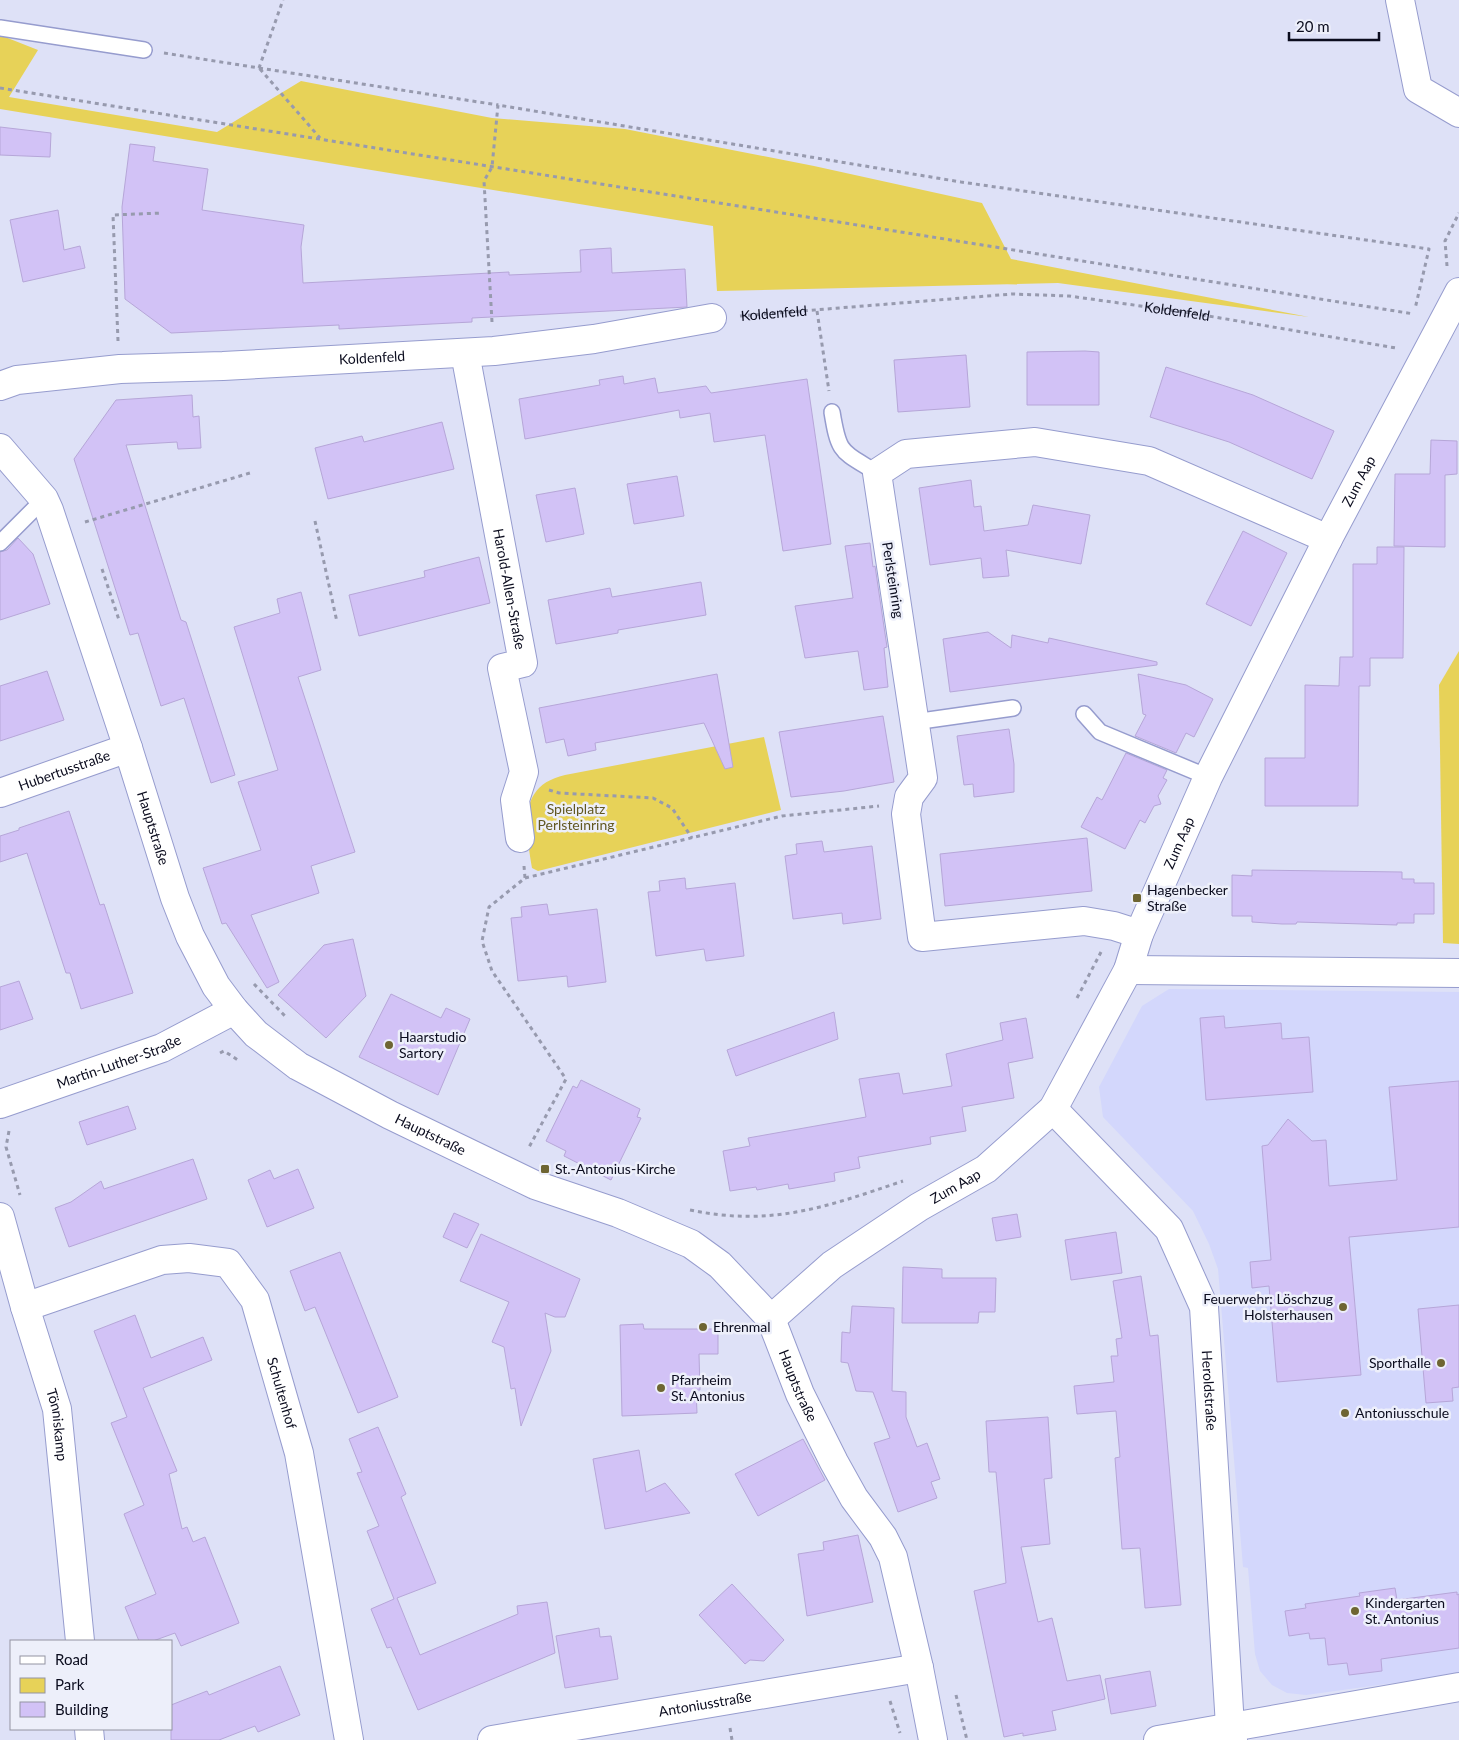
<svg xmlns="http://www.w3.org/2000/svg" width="1459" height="1740" font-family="Lato,sans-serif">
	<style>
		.built { fill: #d3d7fc }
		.green { fill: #e7d258 }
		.building { fill: #d2c2f6; stroke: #b6a6d8 }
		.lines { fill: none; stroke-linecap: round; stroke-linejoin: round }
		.lane-casing { stroke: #969cce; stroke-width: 18 }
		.street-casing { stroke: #969cce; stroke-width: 30 }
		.secondary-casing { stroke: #969cce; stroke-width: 30 }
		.path { stroke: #979aae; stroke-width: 3; stroke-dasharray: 4 4; stroke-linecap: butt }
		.lane { stroke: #fff; stroke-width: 15 }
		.street { stroke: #fff; stroke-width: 28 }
		.secondary { stroke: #fff; stroke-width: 28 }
		.poi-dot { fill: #6e6532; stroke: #edeffa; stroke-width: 2 }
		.labels { text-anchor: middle; stroke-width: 5; stroke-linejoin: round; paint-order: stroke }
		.street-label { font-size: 14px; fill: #0b0c1e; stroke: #edeffa }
		.park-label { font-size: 14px; fill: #625821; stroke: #edeffa }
		.poi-label { font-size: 14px; fill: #0b0c1e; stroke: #edeffa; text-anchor: start }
	</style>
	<rect width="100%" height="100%" fill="#dee1f7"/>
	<polygon class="built" points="1169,989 1459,992 1459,1674 1306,1695 1287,1693 1272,1685 1260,1671 1255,1654 1248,1568 1243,1567 1218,1269 1209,1244 1193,1211 1103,1117 1099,1087 1142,1006"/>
	<g class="green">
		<polygon points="0,35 38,50 9,97 217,132 301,81 492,118 625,129 814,166 982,203 1011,259 1309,317 1058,283 717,291 713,226 0,109"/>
		<polygon points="1459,651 1459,944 1443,943 1439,685"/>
		<path d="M764 737 781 810 538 871 532 868C526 830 516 786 565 775Z"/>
	</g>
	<g class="building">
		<polygon points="0,127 51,133 50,157 0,155"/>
		<polygon points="130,144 155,147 153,161 208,169 202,210 304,225 301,247 303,283 509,272 509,275 581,272 580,250 611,248 612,273 685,269 687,307 472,318 472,322 432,324 339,329 339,325 171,333 125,299 122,207"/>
		<polygon points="58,210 64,250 80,246 85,268 23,282 10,220"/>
		<polygon points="1085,351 1099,352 1099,405 1027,405 1027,352"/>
		<polygon points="966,355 970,407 898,412 894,360"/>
		<polygon points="1166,367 1253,395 1334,431 1312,479 1229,442 1150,417"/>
		<polygon points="623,376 624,384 655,378 658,393 706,386 711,393 807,379 831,544 783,551 765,435 714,442 710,413 680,418 679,410 525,439 519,399 600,385 599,380"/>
		<polygon points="192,395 193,417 199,416 201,448 178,449 177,442 126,445 181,620 186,622 235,775 211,783 184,698 161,706 138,633 130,635 74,459 116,400"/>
		<polygon points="442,422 454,469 328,499 315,448 362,436 364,442"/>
		<polygon points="1431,440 1457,441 1457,474 1445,475 1445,547 1394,546 1395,474 1430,474"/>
		<polygon points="677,476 684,516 634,524 627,484"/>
		<polygon points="971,480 974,507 981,506 984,531 1028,525 1033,505 1090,515 1081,564 1006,550 1009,576 983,578 981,558 930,565 919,488"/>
		<polygon points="575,488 584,534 546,542 536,495"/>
		<polygon points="1243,531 1287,553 1251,626 1206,604"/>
		<polygon points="18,538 33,554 50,604 0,620 0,552 7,550"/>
		<polygon points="870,543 873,567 875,566 887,647 884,648 888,687 864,690 858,651 805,658 795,606 853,598 845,546"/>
		<polygon points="1377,547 1404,547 1403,658 1370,658 1370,686 1359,686 1358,806 1265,806 1265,758 1305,758 1305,685 1339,686 1340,657 1353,657 1353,564 1377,564"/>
		<polygon points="479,557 490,603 359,636 349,595 425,577 424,571"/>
		<polygon points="701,582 706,615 618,630 618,633 556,644 548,600 610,588 612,597"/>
		<polygon points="301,592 321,670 298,677 355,852 311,866 319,893 251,915 279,982 267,988 226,923 222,924 203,868 261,850 238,782 278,770 234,627 280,613 277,599"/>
		<polygon points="988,632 1011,648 1012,635 1048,643 1049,638 1157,662 1157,665 950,692 943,639"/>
		<polygon points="47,671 64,720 0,741 0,686"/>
		<polygon points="717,674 733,767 725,769 704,723 595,743 596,750 568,756 564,739 546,743 539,708"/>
		<polygon points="1138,674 1186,685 1213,699 1194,737 1186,733 1176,753 1135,736 1146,715 1143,714"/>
		<polygon points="883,716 894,782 844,791 791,797 779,732"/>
		<polygon points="1009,729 1014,764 1014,792 974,797 973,784 964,785 957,736"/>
		<polygon points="1126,753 1167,770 1163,778 1167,780 1158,796 1161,804 1154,806 1145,823 1140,820 1125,849 1081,827 1097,797 1102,800"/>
		<polygon points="69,811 100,905 104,904 133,993 81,1009 70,973 66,973 27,853 0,862 0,836 19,830 19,828"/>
		<polygon points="1087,838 1092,891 945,906 940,854"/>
		<polygon points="822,841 824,852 872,846 881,919 843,924 842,913 793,919 785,856 797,854 796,844"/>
		<polygon points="1252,870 1402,872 1402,879 1414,879 1414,883 1434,883 1434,914 1414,914 1414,923 1397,923 1397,925 1297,922 1296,924 1282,924 1252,922 1252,916 1232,916 1232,875 1252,876"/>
		<polygon points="685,878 686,889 735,883 744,956 706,961 704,949 656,956 648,892 660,891 659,881"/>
		<polygon points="547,904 549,915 597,909 606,982 568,987 567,976 518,981 511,918 522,917 521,907"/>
		<polygon points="353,939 366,996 326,1038 278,995 324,945"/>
		<polygon points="19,981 33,1019 0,1030 0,987"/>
		<polygon points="391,994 441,1018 446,1008 470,1019 438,1095 359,1057"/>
		<polygon points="834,1012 838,1039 736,1076 727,1050"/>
		<polygon points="1224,1016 1225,1028 1281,1023 1282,1039 1309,1037 1313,1092 1206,1100 1200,1018"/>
		<polygon points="1026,1018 1033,1058 1008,1063 1014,1098 962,1107 966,1131 930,1137 931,1144 858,1157 860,1168 834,1173 835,1181 789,1189 788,1184 757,1190 756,1187 730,1191 723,1151 750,1146 748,1138 866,1117 859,1079 899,1073 903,1094 952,1086 946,1054 1003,1040 1000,1023"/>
		<polygon points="581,1080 640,1109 637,1117 641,1118 611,1180 564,1156 566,1151 546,1141 573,1086 577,1088"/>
		<polygon points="1459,1081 1459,1227 1349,1237 1361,1375 1277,1382 1269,1286 1252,1288 1250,1262 1271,1260 1262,1146 1268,1145 1288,1119 1312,1141 1326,1140 1329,1186 1397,1180 1389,1087"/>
		<polygon points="128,1106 136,1129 87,1145 79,1122"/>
		<polygon points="193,1159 207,1199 69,1247 55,1208 71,1202 101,1181 104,1189"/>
		<polygon points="298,1169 314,1208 267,1227 248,1180 270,1170 274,1179"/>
		<polygon points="454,1213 479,1224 467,1248 443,1237"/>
		<polygon points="1017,1214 1021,1237 996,1241 992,1218"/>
		<polygon points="1116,1232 1122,1273 1071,1280 1065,1240"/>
		<polygon points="481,1234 580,1279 565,1317 555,1317 545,1313 551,1351 521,1426 515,1388 511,1389 504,1347 492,1342 509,1302 460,1281"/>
		<polygon points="340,1252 398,1397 358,1413 315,1307 305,1311 290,1271"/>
		<polygon points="903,1267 942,1269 942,1278 996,1278 995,1312 979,1312 978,1323 902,1323"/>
		<polygon points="1141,1276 1150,1336 1158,1335 1181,1605 1145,1608 1140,1548 1122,1549 1115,1458 1120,1457 1116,1411 1077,1414 1074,1386 1114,1382 1111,1356 1118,1356 1116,1339 1122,1338 1113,1281"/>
		<polygon points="1459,1305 1459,1387 1452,1388 1453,1401 1426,1403 1418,1309"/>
		<polygon points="852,1306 894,1308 892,1391 906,1392 906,1417 917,1447 927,1443 940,1479 931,1482 937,1498 898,1512 874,1443 890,1438 873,1392 856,1391 848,1363 841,1362 842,1332 850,1333"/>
		<polygon points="135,1315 151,1358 203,1337 212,1360 143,1388 177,1471 169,1474 182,1529 187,1527 193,1542 205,1537 239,1623 181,1646 175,1633 153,1641 139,1641 125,1607 156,1594 124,1514 144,1505 111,1423 127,1417 94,1331"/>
		<polygon points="643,1324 644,1329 718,1329 718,1354 699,1354 700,1390 696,1390 697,1413 622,1416 620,1325"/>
		<polygon points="1048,1417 1052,1478 1044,1479 1050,1544 1021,1547 1038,1622 1052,1618 1067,1681 1100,1675 1105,1699 1052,1711 1056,1730 1023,1736 1023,1733 1004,1737 974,1591 1006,1583 996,1472 989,1472 986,1421"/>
		<polygon points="378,1427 406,1494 401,1497 436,1583 397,1598 420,1655 518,1614 517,1606 547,1602 555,1653 418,1710 391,1647 387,1648 371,1609 394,1599 367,1531 379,1526 357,1473 362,1472 349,1439"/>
		<polygon points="803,1439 825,1480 758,1516 735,1474"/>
		<polygon points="639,1450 646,1492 665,1483 690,1513 605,1529 593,1459"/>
		<polygon points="858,1535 873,1602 807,1616 798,1554 824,1550 823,1542"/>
		<polygon points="732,1584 784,1640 764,1661 750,1660 745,1664 699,1615"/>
		<polygon points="1395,1588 1397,1600 1457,1592 1457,1595 1459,1594 1459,1648 1381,1659 1382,1671 1349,1675 1347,1663 1328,1665 1325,1638 1310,1639 1309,1633 1289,1636 1285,1611 1306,1608 1305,1604 1360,1596 1359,1593"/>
		<polygon points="599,1628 600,1637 611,1636 618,1679 565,1688 556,1636"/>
		<polygon points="280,1666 300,1715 258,1732 255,1726 219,1740 171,1740 171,1705 207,1691 209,1695"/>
		<polygon points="1150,1671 1156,1706 1111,1714 1105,1679"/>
	</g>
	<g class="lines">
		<g class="lane-casing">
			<g id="lane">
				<polyline points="0,28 144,50"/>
				<path d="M832 412C839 455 841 450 877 473"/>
				<polyline points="0,543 44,499"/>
				<polyline points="1084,714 1100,732 1208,777"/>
				<polyline points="914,722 1013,708"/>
			</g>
		</g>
		<g class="street-casing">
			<g id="street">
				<polyline points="1400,0 1418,89 1459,113"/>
				<path id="s2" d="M465 353 523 663 502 668 524 772 515 800 520 838"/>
				<path id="s3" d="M0 386 17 380 120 369 223 366 494 351 594 339 712 318"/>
				<path id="s4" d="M0 793 128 748"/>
				<polyline points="1139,934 1114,926 1084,921 922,937 906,814 909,797 923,778 877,473 906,454 1035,442 1149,461 1328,539"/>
				<polyline points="1128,970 1459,973"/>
				<path id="s5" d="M0 1104 162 1048 234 1010"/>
				<path id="s6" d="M1053 1109 1169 1229 1204 1307 1230 1726 1233 1740"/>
				<path id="s7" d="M0 1217 25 1307 57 1409 80 1641"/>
				<path id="s8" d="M25 1307 162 1260 189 1258 228 1263 255 1300 299 1453 349 1740"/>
				<path id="s9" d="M771 1319 832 1265 919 1207 986 1169 1053 1109 1128 970 1139 934 1208 777 1328 539 1459 292"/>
				<polyline points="89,1729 90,1740"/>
				<path id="s10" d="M492 1740 919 1668"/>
				<polyline points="1158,1740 1459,1687"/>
			</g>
		</g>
		<g class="secondary-casing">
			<g id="secondary">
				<path id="s11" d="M0 448 44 499 49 510 128 748 175 898 190 936 216 986 234 1010 256 1034 298 1066 390 1115 535 1185 618 1213 691 1244 720 1265 771 1319 800 1394 834 1462 854 1498 883 1537 893 1557 919 1668 933 1740"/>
			</g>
		</g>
		<g class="path">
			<polyline points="164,53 259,68 283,0"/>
			<polyline points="259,68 498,105"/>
			<polyline points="260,69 320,138"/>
			<polyline points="0,88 1414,314"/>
			<polyline points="1447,266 1445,241 1459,213"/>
			<polyline points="817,311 829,391"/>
			<path id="s1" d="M740 316 1012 294 1069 296 1191 313 1396 348"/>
			<polyline points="492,322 484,181 492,167 498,105 961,182 1429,249 1415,309"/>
			<polyline points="118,341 113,215 162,213"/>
			<polyline points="315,521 337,622"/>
			<polyline points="85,522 250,473"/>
			<polyline points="102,569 119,620"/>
			<polyline points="549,790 559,793 653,798 672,808 692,838"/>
			<polyline points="524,866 525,878 489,907 482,941 492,971 566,1079 528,1149"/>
			<polyline points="525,878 782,816 879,806"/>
			<polyline points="254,984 286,1017"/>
			<polyline points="1077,998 1101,952"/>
			<polyline points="220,1053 224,1051 238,1060"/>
			<polyline points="9,1131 6,1147 20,1195"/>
			<path d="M690 1210C772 1227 826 1207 903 1181"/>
			<polyline points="956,1695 967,1740"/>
			<polyline points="890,1701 900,1733"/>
			<polyline points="730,1728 732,1740"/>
		</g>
		<use href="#lane" class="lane"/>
		<use href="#street" class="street"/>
		<use href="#secondary" class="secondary"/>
	</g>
	<g class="poi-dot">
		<rect x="1132" y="893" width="10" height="10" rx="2.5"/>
		<circle cx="389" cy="1045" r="5"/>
		<rect x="540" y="1164" width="10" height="10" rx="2.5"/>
		<circle cx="1343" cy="1307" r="5"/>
		<circle cx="703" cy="1327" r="5"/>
		<circle cx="1441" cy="1363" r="5"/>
		<circle cx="661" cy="1388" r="5"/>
		<circle cx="1345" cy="1413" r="5"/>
		<circle cx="1355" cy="1611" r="5"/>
	</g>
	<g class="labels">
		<g class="street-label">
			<text dy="5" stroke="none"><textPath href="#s1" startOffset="439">Koldenfeld</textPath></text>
			<text dy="5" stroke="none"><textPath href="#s1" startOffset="34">Koldenfeld</textPath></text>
			<text dy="5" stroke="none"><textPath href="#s3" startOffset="374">Koldenfeld</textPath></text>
			<text dy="5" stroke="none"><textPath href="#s9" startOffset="1052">Zum Aap</textPath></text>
			<text transform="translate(893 580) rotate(81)" y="5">Perlsteinring</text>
			<text dy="5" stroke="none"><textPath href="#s2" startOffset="240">Harold-Allen-Straße</textPath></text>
			<text dy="5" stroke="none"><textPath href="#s4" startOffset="68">Hubertusstraße</textPath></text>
			<text dy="5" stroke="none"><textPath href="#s11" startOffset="414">Hauptstraße</textPath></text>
			<text dy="5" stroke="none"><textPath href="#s9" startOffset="648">Zum Aap</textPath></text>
			<text dy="5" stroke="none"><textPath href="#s5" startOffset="126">Martin-Luther-Straße</textPath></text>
			<text dy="5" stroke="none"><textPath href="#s11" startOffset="849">Hauptstraße</textPath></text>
			<text dy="5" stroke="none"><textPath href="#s9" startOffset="228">Zum Aap</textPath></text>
			<text dy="5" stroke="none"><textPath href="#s11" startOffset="1314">Hauptstraße</textPath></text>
			<text dy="5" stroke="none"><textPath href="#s6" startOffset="336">Heroldstraße</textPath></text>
			<text dy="5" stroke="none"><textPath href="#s8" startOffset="354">Schultenhof</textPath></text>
			<text dy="5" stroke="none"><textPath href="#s7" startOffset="216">Tönniskamp</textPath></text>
			<text dy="5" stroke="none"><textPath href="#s10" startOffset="216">Antoniusstraße</textPath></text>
		</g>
		<g class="park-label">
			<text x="576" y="814">Spielplatz<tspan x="576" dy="16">Perlsteinring</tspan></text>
		</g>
		<g class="poi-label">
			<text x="1147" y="895">Hagenbecker<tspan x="1147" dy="16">Straße</tspan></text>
			<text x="399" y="1042">Haarstudio<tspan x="399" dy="16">Sartory</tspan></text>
			<text x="555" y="1174">St.-Antonius-Kirche</text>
			<text x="1333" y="1304" text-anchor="end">Feuerwehr: Löschzug<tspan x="1333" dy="16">Holsterhausen</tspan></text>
			<text x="713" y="1332">Ehrenmal</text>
			<text x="1431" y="1368" text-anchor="end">Sporthalle</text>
			<text x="671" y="1385">Pfarrheim<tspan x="671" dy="16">St. Antonius</tspan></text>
			<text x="1355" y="1418">Antoniusschule</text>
			<text x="1365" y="1608">Kindergarten<tspan x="1365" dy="16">St. Antonius</tspan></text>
		</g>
	</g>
	<rect x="10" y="1640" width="162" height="90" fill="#edeffa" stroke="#9394a2"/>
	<rect x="20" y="1656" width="25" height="8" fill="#ffffff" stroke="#9394a2"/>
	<text x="55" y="1665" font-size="15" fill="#0b0c1e">Road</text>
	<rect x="20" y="1678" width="25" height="15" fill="#e7d258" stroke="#9394a2"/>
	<text x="55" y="1690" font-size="15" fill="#0b0c1e">Park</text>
	<rect x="20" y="1702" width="25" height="15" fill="#d2c2f6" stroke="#9394a2"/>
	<text x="55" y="1715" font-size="15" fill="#0b0c1e">Building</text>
	<path d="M1289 32v8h90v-8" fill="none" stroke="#0b0c1e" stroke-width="2.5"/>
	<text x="1296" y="32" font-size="15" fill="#0b0c1e" stroke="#edeffa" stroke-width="4" paint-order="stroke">20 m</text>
</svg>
